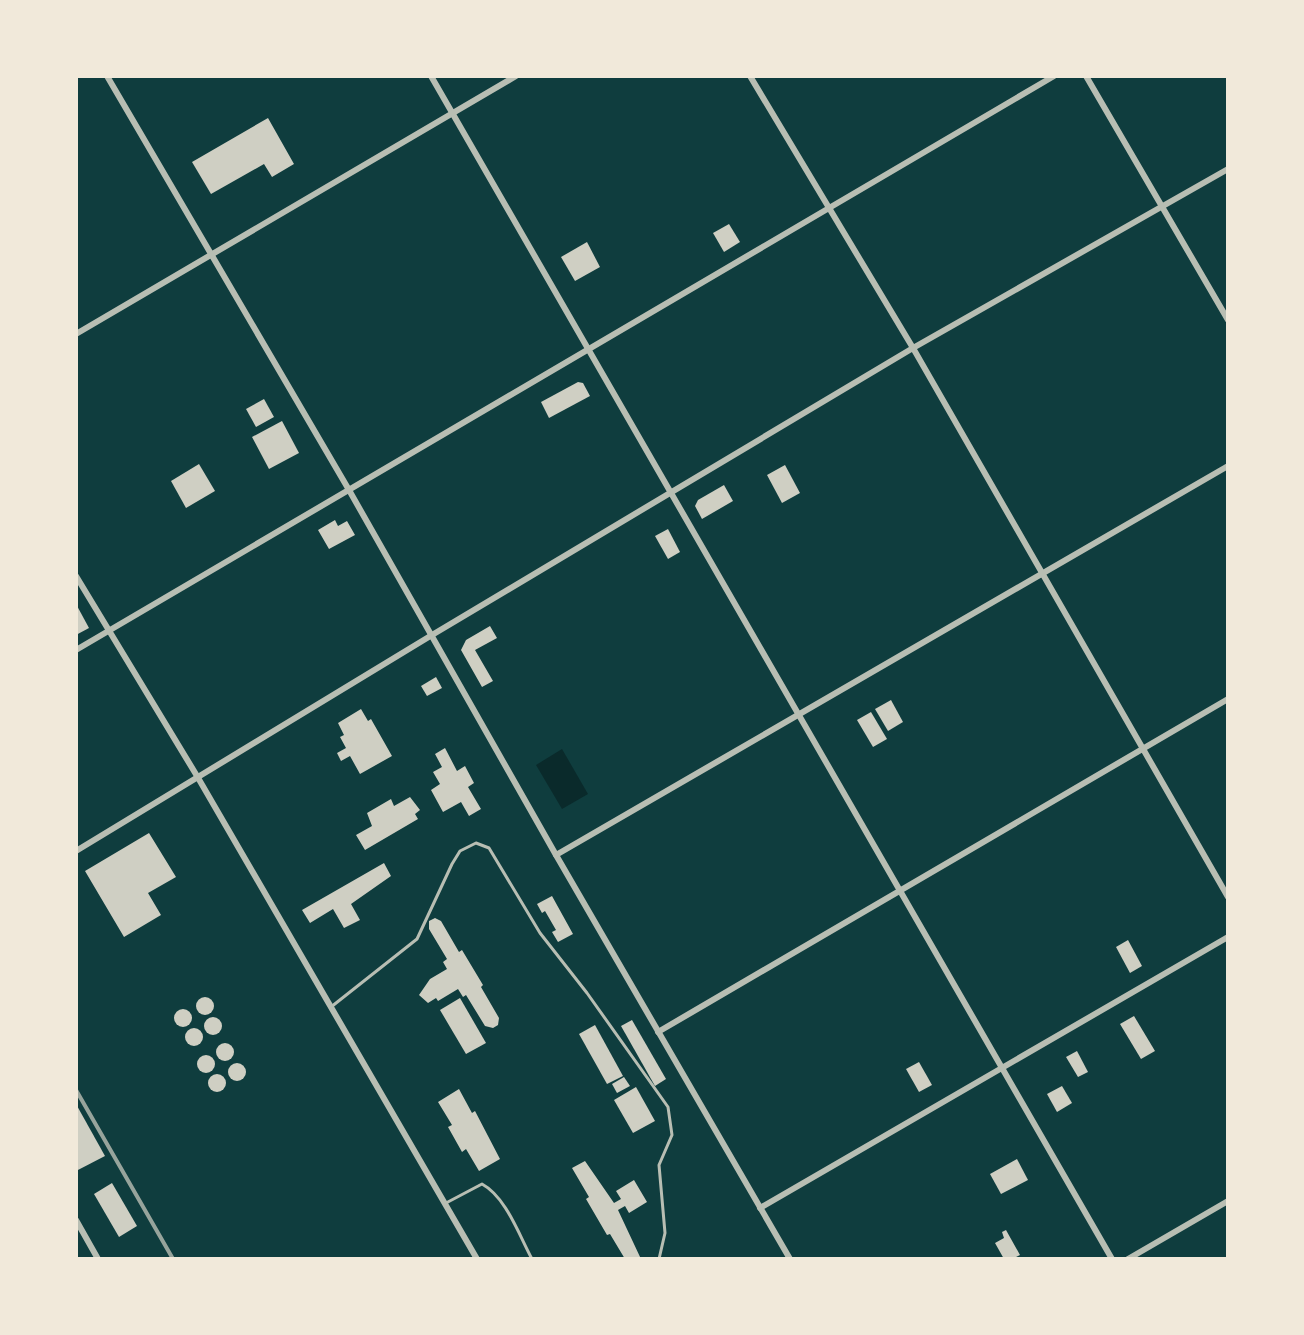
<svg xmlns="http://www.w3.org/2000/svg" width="1304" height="1335" font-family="Barlow,sans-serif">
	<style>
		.water { fill: #0a2a2b }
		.building { fill: #cfcfc3 }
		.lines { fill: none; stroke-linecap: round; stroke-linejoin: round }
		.service { stroke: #b8beb3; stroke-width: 3 }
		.minor { stroke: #b8beb3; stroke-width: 6 }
		.rail { stroke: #97a49c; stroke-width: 4 }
	</style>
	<rect width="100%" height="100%" fill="#0f3d3e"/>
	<polygon class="water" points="562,749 588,794 562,809 536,765"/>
	<g class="building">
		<polygon points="268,118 294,164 272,177 264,164 211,194 192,162"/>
		<polygon points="729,224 740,242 724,252 713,233"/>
		<polygon points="587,242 600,267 575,281 561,257"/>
		<polygon points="578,382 583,383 590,396 549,418 541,402"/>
		<polygon points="264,399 274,417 256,427 246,409"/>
		<polygon points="282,421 299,453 269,469 252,437"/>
		<polygon points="199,464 215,491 186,508 171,481"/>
		<polygon points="785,465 800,493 782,503 767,475"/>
		<polygon points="724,485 733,501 702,519 695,506 698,500"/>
		<polygon points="335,520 338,526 347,521 355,535 329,549 318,530"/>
		<polygon points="668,529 680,552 668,559 655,536"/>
		<polygon points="76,604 89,628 76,635"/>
		<polygon points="490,626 497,638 475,650 493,681 482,687 461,650 466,640"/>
		<polygon points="436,677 442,688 427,696 421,686"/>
		<polygon points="891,700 903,722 888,731 875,709"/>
		<polygon points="361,709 368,721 371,719 392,756 360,774 350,756 341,761 337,753 346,748 340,737 344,735 338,723"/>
		<polygon points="871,712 887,739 873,747 857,720"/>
		<polygon points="445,748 457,771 465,766 474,783 468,787 481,809 469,816 461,802 443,812 431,790 440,784 433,772 442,767 435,754"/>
		<polygon points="410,797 420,810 415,814 418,819 365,850 356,835 372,826 367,813 391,799 394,806"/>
		<polygon points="149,833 176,877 148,893 161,915 124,937 85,871"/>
		<polygon points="384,863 391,876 351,904 360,920 344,928 333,909 310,923 302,910"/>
		<polygon points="552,896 573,934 558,942 552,932 556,930 545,911 542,913 537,904"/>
		<polygon points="435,918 441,921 459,952 462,950 483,985 481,987 499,1018 498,1025 493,1028 485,1026 466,995 463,997 458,989 438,1001 436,998 428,1003 419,995 430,979 447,969 443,962 447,959 429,929 429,921"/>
		<polygon points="1128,940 1142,966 1130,973 1116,947"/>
		<circle cx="205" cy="1006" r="9"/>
		<polygon points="460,998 486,1043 466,1054 440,1010"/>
		<circle cx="183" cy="1018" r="9"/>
		<polygon points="1134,1016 1155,1051 1141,1059 1120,1024"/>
		<circle cx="213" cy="1026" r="9"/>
		<polygon points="632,1020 666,1079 655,1086 621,1026"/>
		<polygon points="595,1025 623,1076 607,1084 579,1034"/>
		<circle cx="194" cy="1037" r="9"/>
		<circle cx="225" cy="1052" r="9"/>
		<polygon points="1077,1051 1088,1072 1078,1077 1066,1057"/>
		<circle cx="206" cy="1064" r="9"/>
		<polygon points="919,1062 932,1085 919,1092 906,1069"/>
		<circle cx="237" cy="1072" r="9"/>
		<circle cx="217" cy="1083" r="9"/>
		<polygon points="624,1077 630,1086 617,1093 612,1084"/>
		<polygon points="1062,1086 1072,1103 1057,1112 1047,1094"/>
		<polygon points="636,1087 655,1121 633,1133 614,1100"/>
		<polygon points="459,1089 472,1113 475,1111 500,1159 479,1171 466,1149 462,1152 448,1127 452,1125 438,1102"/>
		<polygon points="76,1104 105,1156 76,1171"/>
		<polygon points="1017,1159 1028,1180 1001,1194 990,1174"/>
		<polygon points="585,1161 614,1203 621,1199 616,1191 634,1180 647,1202 629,1213 625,1206 618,1210 641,1259 625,1259 610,1234 607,1235 586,1199 589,1197 572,1168"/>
		<polygon points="112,1183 137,1226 119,1237 94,1194"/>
		<polygon points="1006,1230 1020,1255 1012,1259 1004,1259 995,1243 1004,1238 1002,1232"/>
	</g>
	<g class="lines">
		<g class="service">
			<polyline points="331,1007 417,939 452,864 460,851 476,843 489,848 540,933 587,993 668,1107 672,1135 659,1165 665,1233 659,1259"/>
			<path d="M446 1203 482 1184C506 1197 519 1235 532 1259"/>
		</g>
		<g class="minor">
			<polyline points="107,76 349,490 556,855 790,1259"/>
			<polyline points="431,76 1112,1259"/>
			<polyline points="750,76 913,348 1228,897"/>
			<polyline points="1086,76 1228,320"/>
			<polyline points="76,334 516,76"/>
			<polyline points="76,576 197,776 477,1259"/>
			<polyline points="76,650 1054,76"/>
			<polyline points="76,851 432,635 913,348 1228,169"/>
			<polyline points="556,855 1228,466"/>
			<polyline points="658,1032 1228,699"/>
			<polyline points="760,1208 1228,937"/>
			<polyline points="76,1220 98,1259"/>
			<polyline points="1128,1259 1228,1201"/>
		</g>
		<polyline class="rail" points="76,1090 173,1259"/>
	</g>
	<rect width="1304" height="1335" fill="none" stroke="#f1e9da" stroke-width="156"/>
</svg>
